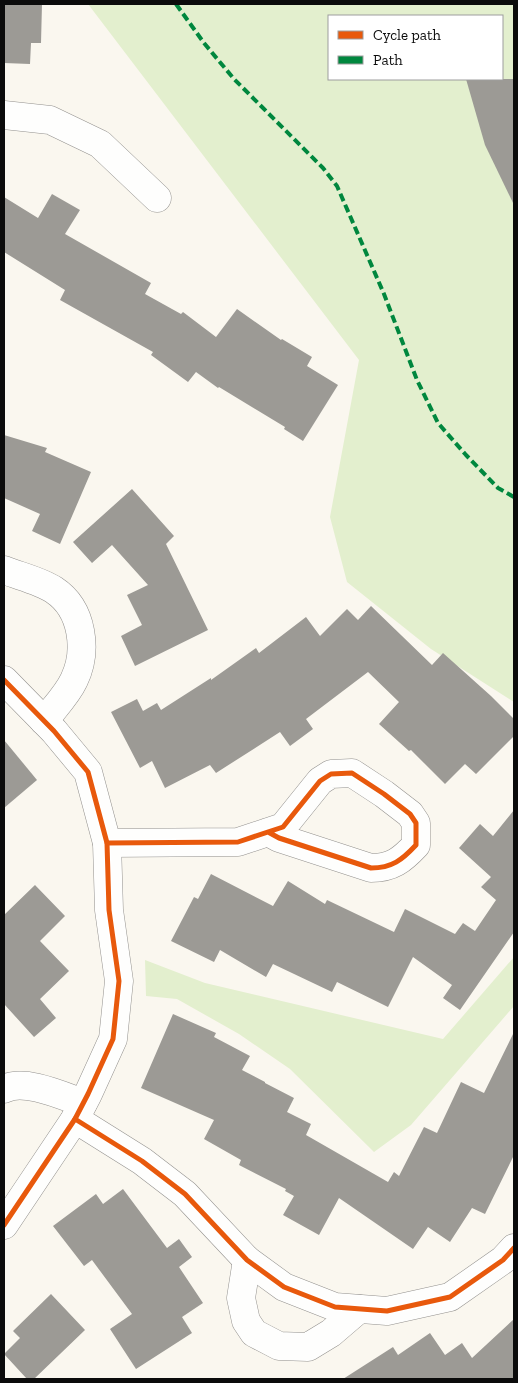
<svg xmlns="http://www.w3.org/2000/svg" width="518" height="1383" font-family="'Zilla Slab',serif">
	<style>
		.green { fill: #e3efce; fill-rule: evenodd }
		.building { fill: #9c9a95 }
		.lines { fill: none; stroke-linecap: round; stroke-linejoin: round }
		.minor-casing { stroke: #93918e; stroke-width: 29 }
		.minor { stroke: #fefefd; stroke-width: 28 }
		.quiet { stroke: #00873e; stroke-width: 4; stroke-dasharray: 8 4; stroke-linecap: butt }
		.cycleway-casing { stroke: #fff; stroke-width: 8 }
		.cycleway { stroke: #e8590c; stroke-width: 5 }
	</style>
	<rect width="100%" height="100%" fill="#faf7ef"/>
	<g class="green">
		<path d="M88 4H514V702L431 649 347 582 330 517 359 360ZM329 16H502V79H329Z"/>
		<polygon points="514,957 514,1006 411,1125 374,1152 290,1069 239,1034 177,999 146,996 145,960 205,983 443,1039"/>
	</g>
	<g class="building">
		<polygon points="4,4 42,4 41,43 31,43 30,64 4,63"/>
		<polygon points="466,79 514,79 514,205 485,145"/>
		<polygon points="52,194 80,210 65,234 151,283 145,294 181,314 183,312 216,337 237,309 281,340 282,339 312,357 307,366 338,385 303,441 284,429 285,427 219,387 218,388 196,372 188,382 151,355 153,352 60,300 65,290 4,252 4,197 38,218"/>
		<polygon points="4,435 47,448 45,452 91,472 60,544 32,531 40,514 4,498"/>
		<polygon points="132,489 174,536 166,544 208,630 135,666 121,636 142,625 127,595 148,585 112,545 92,563 73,542"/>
		<polygon points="371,606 432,665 443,653 491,696 514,719 514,736 476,774 465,764 445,784 411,750 409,751 379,724 399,702 368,672 306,719 313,729 290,746 280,732 216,773 210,765 165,788 152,761 140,768 111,712 137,699 143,711 157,703 161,710 211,678 211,680 256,648 259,653 306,617 320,636 347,609 358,620"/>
		<polygon points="4,740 37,780 4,808"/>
		<polygon points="514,810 514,932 460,1010 443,998 452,985 413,957 388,1007 337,982 332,992 273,964 266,977 220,950 214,962 171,941 194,897 198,899 211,874 273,906 288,881 325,904 327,900 394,932 405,909 455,934 463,923 475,931 496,900 481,887 491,877 459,848 480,824 493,836"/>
		<polygon points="35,885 65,916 40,941 69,971 40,999 56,1018 34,1037 4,1004 4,915"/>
		<polygon points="173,1014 216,1033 214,1037 250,1056 242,1070 265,1082 265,1083 294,1098 287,1112 311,1124 306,1135 388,1182 394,1172 399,1176 424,1127 437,1133 461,1082 484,1093 514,1032 514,1155 485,1214 472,1208 450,1242 428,1227 413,1249 339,1198 319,1235 283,1215 294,1196 285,1191 286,1189 239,1165 241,1160 204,1139 214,1120 141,1088"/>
		<polygon points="123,1189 167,1248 179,1239 192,1257 179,1267 203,1303 182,1317 192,1333 136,1369 110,1329 132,1314 92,1260 84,1266 53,1226 96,1194 103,1204"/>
		<polygon points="51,1294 85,1330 34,1379 27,1379 4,1354 20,1338 13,1331"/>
		<polygon points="514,1319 514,1379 343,1379 393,1347 398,1355 430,1333 445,1355 462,1343 472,1358"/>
	</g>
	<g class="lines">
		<g class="minor-casing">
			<g id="minor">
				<polyline points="4,115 50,120 100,144 157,198"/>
				<path d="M4 570C19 576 41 581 54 590 83 609 88 651 74 680 67 695 54 708 44 721"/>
				<polyline points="4,680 54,731 88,772 107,843 109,910 119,981 113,1039 88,1094 75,1119 4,1225"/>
				<path d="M107 843 238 842 283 827 320 781 331 774 352 773 384 794 410 814 416 823V845C402 860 392 868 371 868L279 838 268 832"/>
				<path d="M4 1089C24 1078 63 1096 83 1103"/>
				<polyline points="75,1119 142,1161 185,1194 247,1260 284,1287 335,1307 387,1311 450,1297 503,1260 514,1248"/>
				<polyline points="247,1260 241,1298 246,1321 254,1333 279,1346 308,1347 331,1333 359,1309"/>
			</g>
		</g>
		<use href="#minor" class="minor"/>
		<polyline class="quiet" points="176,4 204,43 234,79 323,168 337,186 384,294 417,380 438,423 466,455 498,488 514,497"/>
		<g class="cycleway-casing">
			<g id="cycleway">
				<polyline points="4,680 54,731 88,772 107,843 109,910 119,981 113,1039 88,1094 75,1119 4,1225"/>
				<path d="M107 843 238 842 283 827 320 781 331 774 352 773 384 794 410 814 416 823V845C402 860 392 868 371 868L279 838 268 832"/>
				<polyline points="75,1119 142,1161 185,1194 247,1260 284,1287 335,1307 387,1311 450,1297 503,1260 514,1248"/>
			</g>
		</g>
		<use href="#cycleway" class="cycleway"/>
	</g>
	<rect width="518" height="1383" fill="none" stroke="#0b0b0b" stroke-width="10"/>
	<rect x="328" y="15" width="175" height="65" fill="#ffffff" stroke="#9d9d9d"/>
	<rect x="338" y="31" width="25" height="8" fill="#e8590c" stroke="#9d9d9d"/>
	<text x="373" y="40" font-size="15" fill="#0b0b0b">Cycle path</text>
	<rect x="338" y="56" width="25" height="8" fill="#00873e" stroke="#9d9d9d"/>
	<text x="373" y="65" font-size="15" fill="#0b0b0b">Path</text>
</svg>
